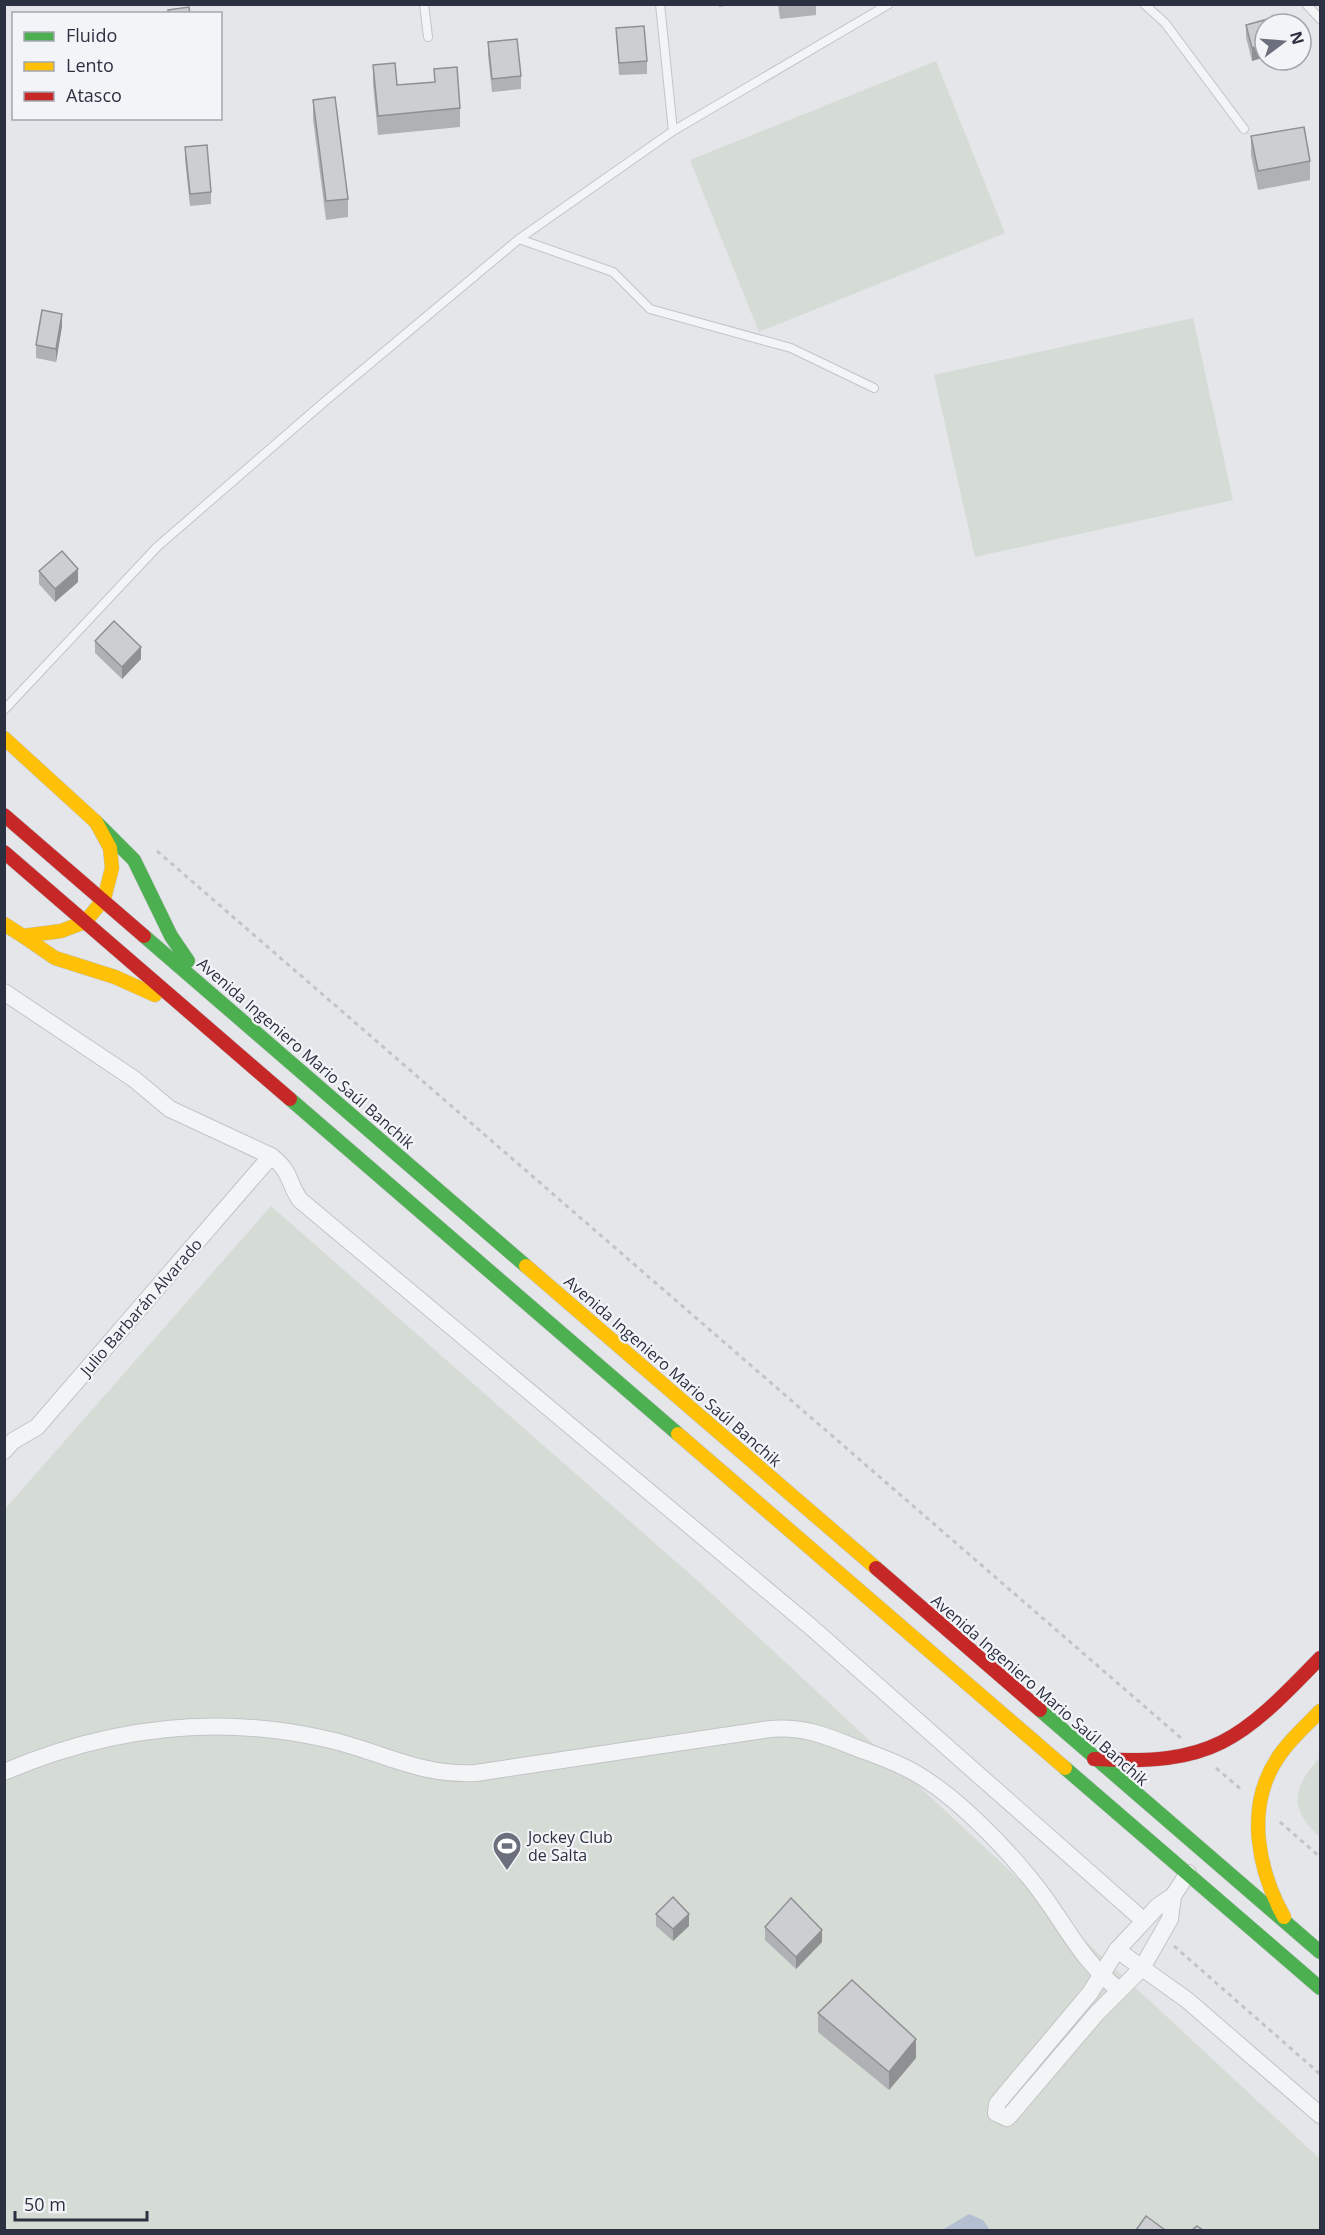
<svg xmlns="http://www.w3.org/2000/svg" width="1325" height="2235" font-family="'Open Sans',sans-serif">
	<style>
		.green { fill: #d4dcd5 }
		.water { fill: #b4c0d2 }
		.lines { fill: none; stroke-linecap: round; stroke-linejoin: round }
		.lane-casing { stroke: #c2c4c7; stroke-width: 10 }
		.street-casing { stroke: #c2c4c7; stroke-width: 18 }
		.fast-casing { stroke: #c2c4c7; stroke-width: 15 }
		.slow-casing { stroke: #c2c4c7; stroke-width: 15 }
		.jam-casing { stroke: #c2c4c7; stroke-width: 15 }
		.path { stroke: #c3c4c9; stroke-width: 3; stroke-dasharray: 4.5 4.5; stroke-linecap: butt }
		.lane { stroke: #f3f4f6; stroke-width: 8 }
		.street { stroke: #f3f4f6; stroke-width: 16 }
		.fast { stroke: #4caf50; stroke-width: 14 }
		.slow { stroke: #ffc107; stroke-width: 14 }
		.jam { stroke: #c62828; stroke-width: 14 }
		.wall { fill: #afb1b4 }
		.shaded-wall { fill: #8f9092 }
		.building { fill: #ccced1; stroke: #8f9092; stroke-width: 1.5 }
		.labels { text-anchor: middle; stroke-width: 4.5; stroke-linejoin: round; paint-order: stroke }
		.street-label { font-size: 16px; fill: #2c3141; stroke: #f3f4f8 }
		.poi-label { font-size: 16px; fill: #2c3141; stroke: #f3f4f8; text-anchor: start }
	</style>
	<rect width="100%" height="100%" fill="#e4e6e9"/>
	<g class="green">
		<polygon points="936,61 1005,233 759,332 690,160"/>
		<polygon points="1193,318 1233,500 975,557 934,375"/>
		<polygon points="271,1206 699,1582 1320,2159 1320,2230 5,2230 5,1509"/>
		<path d="M1320 1757V1837C1287 1807 1293 1788 1320 1757Z"/>
	</g>
	<polygon class="water" points="969,2214 983,2220 990,2230 942,2230"/>
	<g class="lines">
		<g class="lane-casing">
			<g id="lane">
				<polyline points="424,4 428,37"/>
				<polyline points="660,4 673,131"/>
				<polyline points="1144,4 1165,23 1244,129"/>
				<polyline points="1306,4 1320,19"/>
				<polyline points="519,239 613,272 650,309 791,348 874,388"/>
				<polyline points="4,710 157,547 323,403 519,239 673,131 889,4"/>
			</g>
		</g>
		<g class="street-casing">
			<g id="street">
				<path d="M4 992 134 1079 170 1109 271 1156C292 1172 287 1181 300 1200L811 1627 1143 1920"/>
				<polyline points="4,1451 13,1441 37,1427 271,1156"/>
				<path d="M4 1772C107 1728 216 1714 326 1739 381 1751 418 1776 476 1773L770 1729C801 1726 825 1735 854 1747 875 1755 897 1762 917 1774 956 1797 999 1841 1028 1876 1063 1917 1075 1955 1119 1990"/>
				<polyline points="1173,1896 1170,1919 1142,1968 1097,2013 1011,2114 1007,2118 996,2113 997,2104 1006,2093 1090,1993 1117,1950 1158,1906 1173,1896 1188,1873"/>
				<polyline points="1117,1950 1187,2000 1320,2115"/>
			</g>
		</g>
		<g class="fast-casing">
			<g id="fast">
				<polyline points="96,822 134,860 171,936 188,961"/>
				<polyline points="144,936 526,1266"/>
				<polyline points="290,1099 678,1434"/>
				<polyline points="1040,1710 1320,1952"/>
				<polyline points="1065,1768 1320,1988"/>
			</g>
		</g>
		<g class="slow-casing">
			<g id="slow">
				<polyline points="4,738 96,822 110,848 112,868 104,899 85,922 61,931 23,936 4,924"/>
				<polyline points="23,936 55,958 115,977 155,995"/>
				<polyline points="526,1266 876,1568"/>
				<polyline points="678,1434 1065,1768"/>
				<path d="M1284 1917C1258 1870 1245 1808 1277 1759 1288 1741 1305 1727 1320 1711"/>
			</g>
		</g>
		<g class="jam-casing">
			<g id="jam">
				<polyline points="4,815 144,936"/>
				<polyline points="4,852 290,1099"/>
				<polyline points="876,1568 1040,1710"/>
				<path d="M1094 1759C1213 1766 1240 1741 1320 1658"/>
			</g>
		</g>
		<g class="path">
			<polyline points="157,851 1181,1738"/>
			<polyline points="1216,1768 1243,1791"/>
			<polyline points="1280,1822 1320,1857"/>
			<polyline points="1174,1946 1320,2074"/>
		</g>
		<use href="#lane" class="lane"/>
		<use href="#street" class="street"/>
		<use href="#fast" class="fast"/>
		<use href="#slow" class="slow"/>
		<use href="#jam" class="jam"/>
	</g>
	<g class="wall">
		<polygon points="719,4 737,4 719,7"/>
		<polygon points="778,4 816,4 816,15 780,19"/>
		<polygon points="1265,24 1265,57 1252,61 1246,37 1246,25"/>
		<polygon points="616,28 647,61 647,74 619,75"/>
		<polygon points="488,42 521,76 521,89 492,92 488,55"/>
		<polygon points="373,65 397,85 434,82 434,69 460,108 460,127 378,135 373,84"/>
		<polygon points="313,100 348,199 348,217 326,220 313,119"/>
		<polygon points="1251,136 1310,161 1310,180 1258,190 1251,155"/>
		<polygon points="185,147 211,192 211,204 190,206 185,160"/>
		<polygon points="62,326 56,362 36,358 36,345"/>
		<polygon points="39,571 78,582 55,602 39,584"/>
		<polygon points="95,641 141,659 122,679 95,653"/>
		<polygon points="656,1914 689,1926 673,1941 656,1926"/>
		<polygon points="765,1927 822,1942 796,1969 765,1940"/>
		<polygon points="818,2013 916,2058 889,2090 818,2032"/>
	</g>
	<g class="shaded-wall">
		<polygon points="1265,45 1265,57 1252,61 1252,48"/>
		<polygon points="62,314 62,326 56,362 56,349"/>
		<polygon points="78,569 78,582 55,602 55,589"/>
		<polygon points="141,647 141,659 122,679 122,667"/>
		<polygon points="689,1914 689,1926 673,1941 673,1929"/>
		<polygon points="822,1930 822,1942 796,1969 796,1957"/>
		<polygon points="916,2039 916,2058 889,2090 889,2072"/>
	</g>
	<g class="building">
		<polygon points="189,7 190,14 168,14 168,10"/>
		<polygon points="1268,19 1269,24 1265,24 1265,45 1252,48 1246,25"/>
		<polygon points="644,26 647,61 619,63 616,28"/>
		<polygon points="517,39 521,76 492,79 488,42"/>
		<polygon points="395,63 397,85 435,82 434,69 457,67 460,108 378,116 373,65"/>
		<polygon points="335,97 348,199 326,201 313,100"/>
		<polygon points="1304,127 1310,161 1258,171 1251,136"/>
		<polygon points="207,145 211,192 190,194 185,147"/>
		<polygon points="42,310 62,314 56,349 36,345"/>
		<polygon points="62,551 78,569 55,589 39,571"/>
		<polygon points="114,621 141,647 122,667 95,641"/>
		<polygon points="673,1897 689,1914 673,1929 656,1914"/>
		<polygon points="791,1898 822,1930 796,1957 765,1927"/>
		<polygon points="852,1980 916,2039 889,2072 818,2013"/>
		<polygon points="1146,2216 1165,2230 1136,2230"/>
		<polygon points="1197,2226 1203,2230 1192,2230"/>
	</g>
	<defs>
		<g id="stadium-pin" transform="scale(1.5)"><path d="M0 17L-7.5 6A9.5 9.5 0 1 1 7.5 6Z" fill="#6c707c" stroke="#f3f4f8"/><path d="M0-5a6.5 5 0 1 0 0 10a6.5 5 0 1 0 0-10ZM-3.5-1.8h7v3.6h-7Z" fill="#fff"/></g>
	</defs>
	<g fill-rule="evenodd">
		<use href="#stadium-pin" x="507" y="1846"/>
	</g>
	<g class="labels">
		<g class="street-label">
			<text transform="translate(306 1053) rotate(41)" y="6">Avenida Ingeniero Mario Saúl Banchik</text>
			<text transform="translate(141 1307) rotate(-49)" y="6">Julio Barbarán Alvarado</text>
			<text transform="translate(673 1371) rotate(41)" y="6">Avenida Ingeniero Mario Saúl Banchik</text>
			<text transform="translate(1040 1690) rotate(41)" y="6">Avenida Ingeniero Mario Saúl Banchik</text>
		</g>
		<g class="poi-label">
			<text x="528" y="1843">Jockey Club<tspan x="528" dy="18">de Salta</tspan></text>
		</g>
	</g>
	<rect width="1325" height="2235" fill="none" stroke="#2c3141" stroke-width="12"/>
	<rect x="12" y="12" width="210" height="108" fill="#f3f4f8" stroke="#a3a6af" stroke-width="1.5"/>
	<rect x="24" y="32" width="30" height="9" fill="#4caf50" stroke="#a3a6af" stroke-width="1.5"/>
	<text x="66" y="42" font-size="18" fill="#2c3141">Fluido</text>
	<rect x="24" y="62" width="30" height="9" fill="#ffc107" stroke="#a3a6af" stroke-width="1.5"/>
	<text x="66" y="72" font-size="18" fill="#2c3141">Lento</text>
	<rect x="24" y="92" width="30" height="9" fill="#c62828" stroke="#a3a6af" stroke-width="1.5"/>
	<text x="66" y="102" font-size="18" fill="#2c3141">Atasco</text>
	<g transform="translate(1283 42) rotate(74)"><circle r="28" fill="#f3f4f8" stroke="#a3a6af" stroke-width="1.5"/>
	<path d="M0-4.5L10 22L0 15L-10 22Z" fill="#6c707c"/>
	<text y="-9" font-size="16" font-weight="bold" text-anchor="middle" fill="#2c3141">N</text>
	</g>
	<path d="M15 2211v9h132v-9" fill="none" stroke="#2c3141" stroke-width="3"/>
	<text x="24" y="2211" font-size="18" fill="#2c3141" stroke="#f3f4f8" stroke-width="4.5" paint-order="stroke">50 m</text>
</svg>
